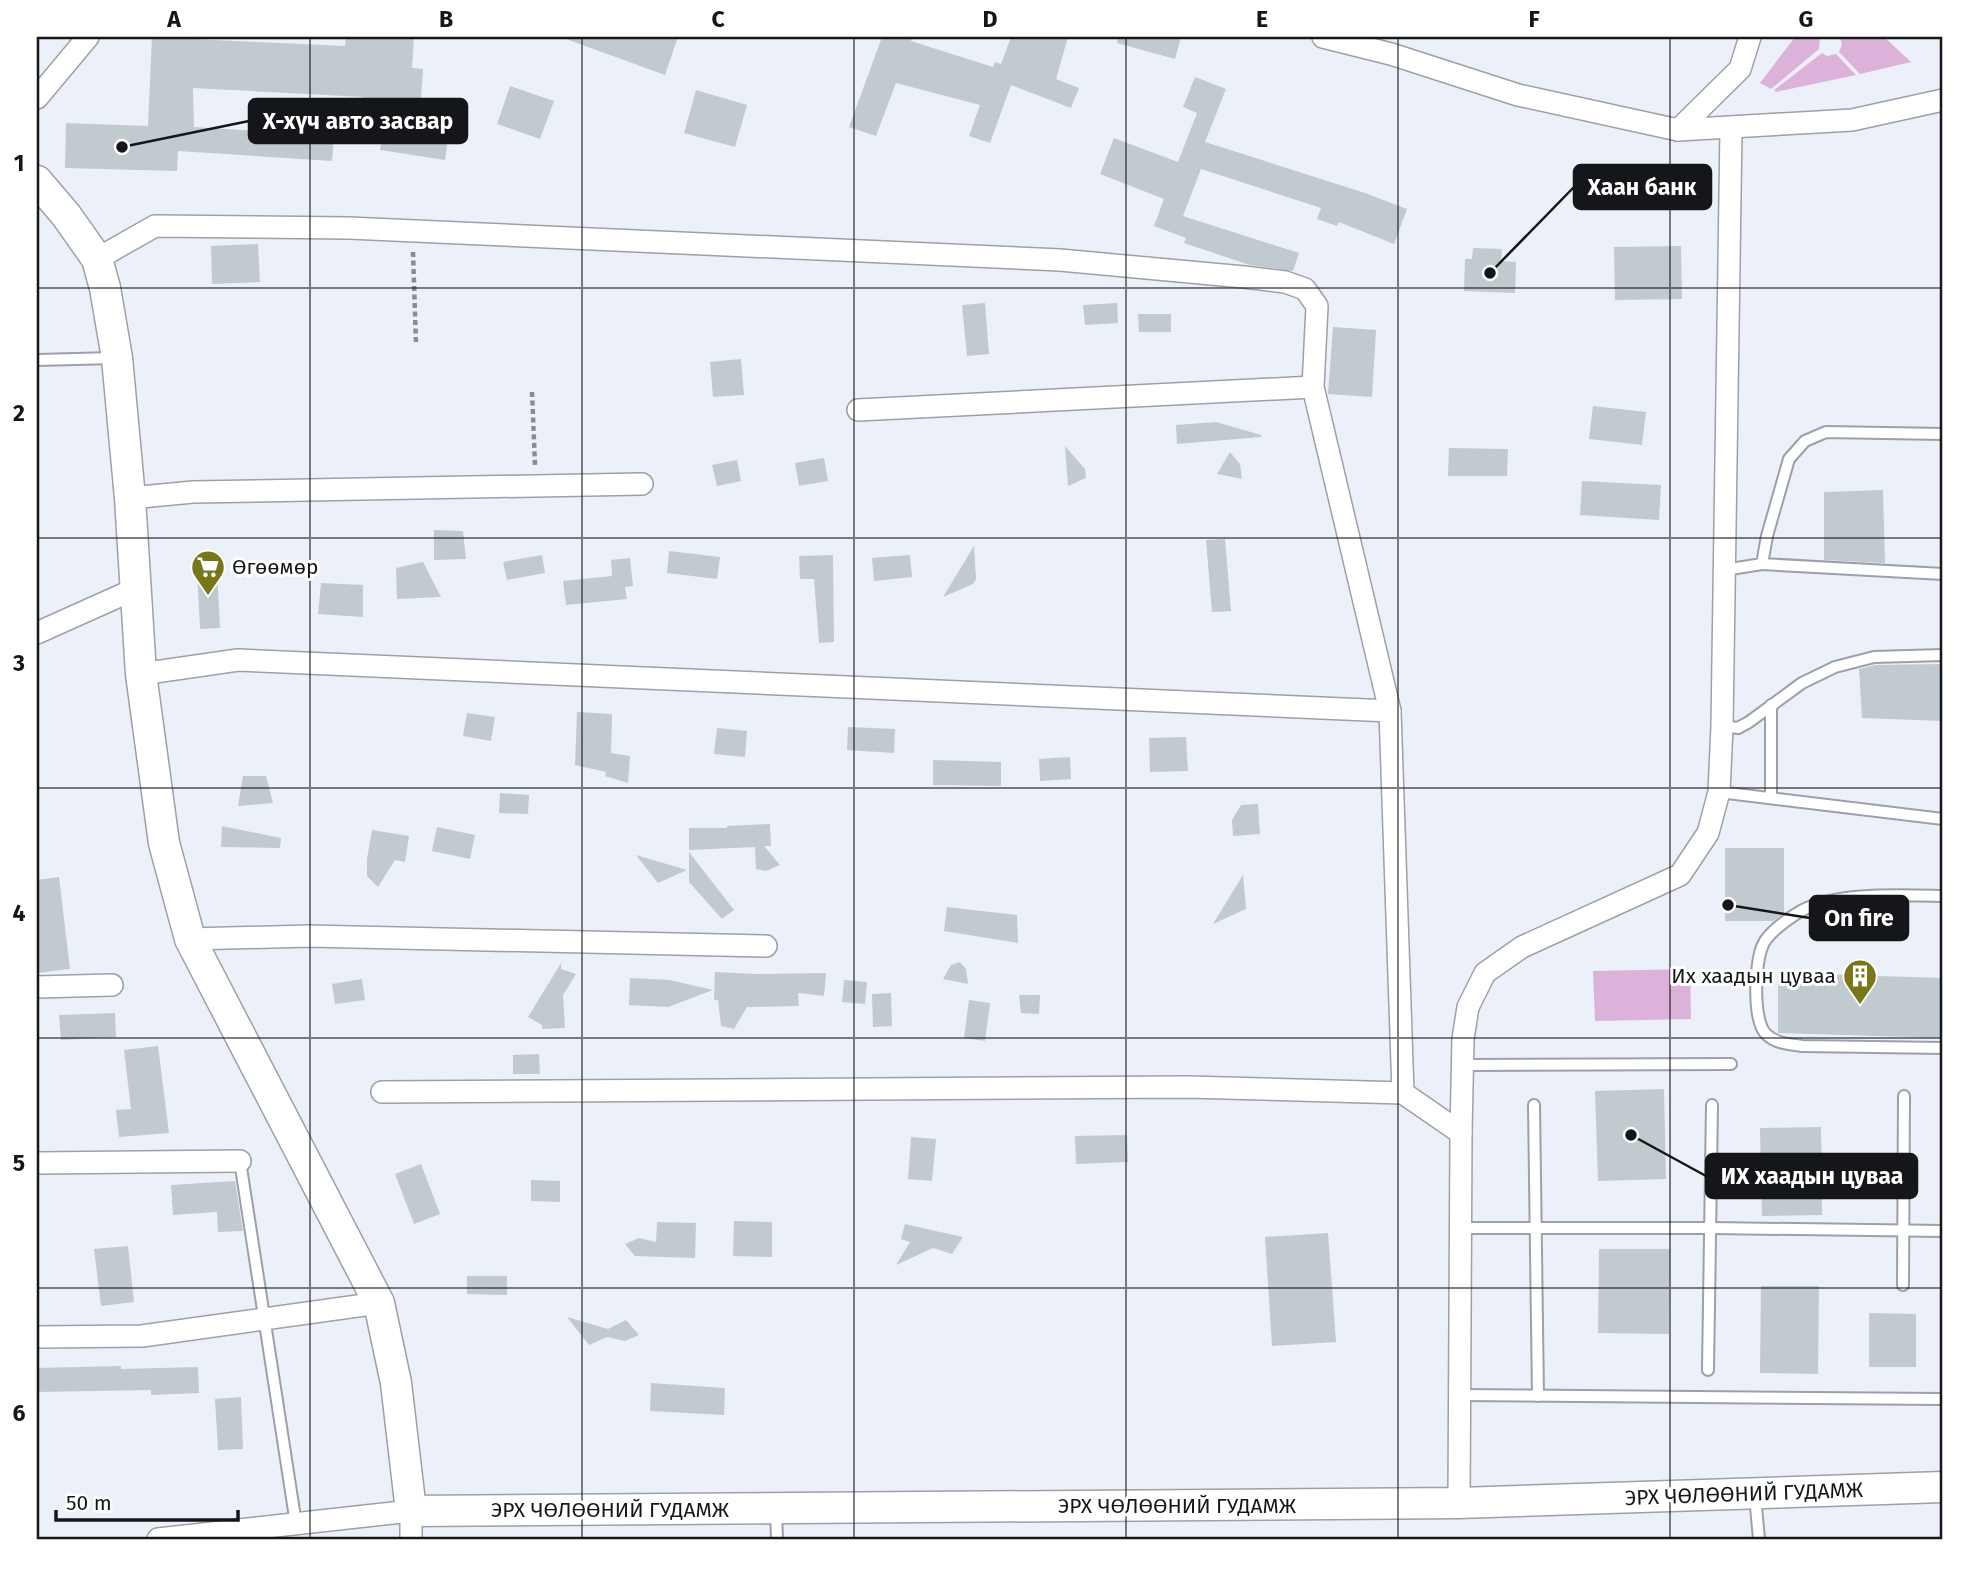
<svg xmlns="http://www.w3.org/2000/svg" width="1980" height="1576" font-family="'Fira Sans',sans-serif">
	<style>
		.green { fill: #dcb2da }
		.building { fill: #c1cacf }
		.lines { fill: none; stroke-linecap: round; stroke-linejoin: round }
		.lane-casing { stroke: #9ca0a8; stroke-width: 14 }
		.street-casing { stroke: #9ca0a8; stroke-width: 24 }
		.secondary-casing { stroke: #9ca0a8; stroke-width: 33 }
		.path { stroke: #898c92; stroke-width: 4.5; stroke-dasharray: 5 3.5; stroke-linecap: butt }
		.lane { stroke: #fff; stroke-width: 10 }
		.street { stroke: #fff; stroke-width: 21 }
		.secondary { stroke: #fff; stroke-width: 30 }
		.grid { fill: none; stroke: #151619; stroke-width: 2; stroke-opacity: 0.55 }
		.labels { text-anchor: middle; stroke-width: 6; stroke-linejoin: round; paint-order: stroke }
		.poi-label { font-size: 21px; fill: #151619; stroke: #fff; text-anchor: start }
		.street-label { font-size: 21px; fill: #151619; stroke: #fff }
		.leader { fill: none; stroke: #151619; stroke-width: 2.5 }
		.callout-dot { fill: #151619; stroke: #fff; stroke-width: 2.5 }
		.callout { fill: #151619; stroke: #151619; stroke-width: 2.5 }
		.callout-label { font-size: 23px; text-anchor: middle; font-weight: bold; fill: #fff }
		.neatline { fill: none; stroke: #151619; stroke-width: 2.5 }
		.grid-label { font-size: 23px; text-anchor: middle; font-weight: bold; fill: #151619 }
	</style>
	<rect width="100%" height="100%" fill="#ecf1f9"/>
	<g class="green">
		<polygon points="1795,37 1820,37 1819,49 1771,89 1760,83"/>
		<polygon points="1840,37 1884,37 1911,62 1860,74 1839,52 1842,44"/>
		<polygon points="1822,53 1827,56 1836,54 1856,75 1776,92 1774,90"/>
		<polygon points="1690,969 1691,1019 1595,1021 1593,971"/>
	</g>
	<g class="building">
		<polygon points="152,37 193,37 193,39 345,46 346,37 414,37 412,68 423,69 419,126 449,131 445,160 380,150 387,105 363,103 363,97 193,88 194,127 334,136 332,161 178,151 177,171 65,168 66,123 148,126"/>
		<polygon points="567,37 678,37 665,75 566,39"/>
		<polygon points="882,37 913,37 911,41 993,67 995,62 1001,64 1011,37 1068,37 1056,79 1079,88 1071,108 1011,85 990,143 969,136 980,105 896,83 876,136 849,127"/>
		<polygon points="1118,37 1181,37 1175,59 1117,43"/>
		<polygon points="1195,77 1226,89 1205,142 1365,193 1407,209 1394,244 1339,222 1337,226 1317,219 1321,208 1201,169 1183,216 1299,253 1293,271 1250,265 1184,243 1186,238 1154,226 1164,199 1100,174 1114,138 1178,162 1197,113 1183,107"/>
		<polygon points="510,86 554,101 540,139 497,124"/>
		<polygon points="696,90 747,105 735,147 684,133"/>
		<polygon points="258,244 260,282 212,284 211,246"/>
		<polygon points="1681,246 1682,299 1615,300 1614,247"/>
		<polygon points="1473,248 1502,249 1501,261 1516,262 1515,293 1464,291 1465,259 1472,259"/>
		<polygon points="985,303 989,354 967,356 962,305"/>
		<polygon points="1117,303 1118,323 1085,325 1083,305"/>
		<polygon points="1138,314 1171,314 1171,332 1139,332"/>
		<polygon points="1333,327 1376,330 1372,397 1328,394"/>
		<polygon points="741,359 744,395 713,397 710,362"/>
		<polygon points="1593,406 1646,412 1642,445 1589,439"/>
		<polygon points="1216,422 1261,435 1261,437 1177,444 1176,425"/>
		<polygon points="1065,446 1085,469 1086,478 1068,486"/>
		<polygon points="1449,448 1508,449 1507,476 1448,476"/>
		<polygon points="1230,452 1240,464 1242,479 1217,474"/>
		<polygon points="824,458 828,481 799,486 795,463"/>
		<polygon points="737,460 741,481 717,486 712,465"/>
		<polygon points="1582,481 1661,485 1659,520 1580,515"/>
		<polygon points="1883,490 1885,563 1824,560 1824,492"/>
		<polygon points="434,530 463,531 466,559 434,560"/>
		<polygon points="1225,539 1231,611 1212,612 1206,540"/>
		<polygon points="974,546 976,579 973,584 943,597"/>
		<polygon points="669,551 720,557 717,579 667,573"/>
		<polygon points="542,555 545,573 507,580 503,562"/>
		<polygon points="833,555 834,642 819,643 814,579 800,579 799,556"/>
		<polygon points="910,555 912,577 874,581 872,558"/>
		<polygon points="630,558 633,586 625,587 627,599 566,605 563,581 612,576 611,560"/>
		<polygon points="423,562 441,597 397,599 396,568"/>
		<polygon points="217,570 220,628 200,629 197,571"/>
		<polygon points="321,583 363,585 363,617 318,614"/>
		<polygon points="1943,664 1943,721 1862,718 1859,669 1875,665"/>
		<polygon points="577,712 612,714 611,753 630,756 628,783 605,776 606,772 575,765"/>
		<polygon points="467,713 495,717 491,741 463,736"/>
		<polygon points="848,727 895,729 894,753 847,750"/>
		<polygon points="717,728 747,731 745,757 714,754"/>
		<polygon points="1186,737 1188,771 1150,772 1149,738"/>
		<polygon points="1070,757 1071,779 1040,781 1039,759"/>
		<polygon points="933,760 1001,762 1001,786 933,785"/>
		<polygon points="243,776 266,776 273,803 238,806"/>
		<polygon points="500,793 529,795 528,814 499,813"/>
		<polygon points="1258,804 1260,834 1233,836 1232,820 1241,805"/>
		<polygon points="770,824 771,846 764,846 780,865 766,871 756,869 755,847 689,850 689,828 727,828 727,826"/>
		<polygon points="222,826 281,838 280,848 221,847"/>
		<polygon points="437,827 475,835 470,859 432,851"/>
		<polygon points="372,830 409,836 405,862 395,860 378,887 367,876 367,859"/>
		<polygon points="1725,848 1784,848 1784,913 1773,921 1725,921"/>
		<polygon points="689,852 734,910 722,919 689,882"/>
		<polygon points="636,855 687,870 658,883"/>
		<polygon points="1243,875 1246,909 1213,924"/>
		<polygon points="59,877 70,969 37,973 37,880"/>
		<polygon points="947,907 1017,915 1018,943 944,931"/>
		<polygon points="960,962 966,969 968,984 943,979 951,965"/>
		<polygon points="561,963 561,969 576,974 563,995 565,1028 542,1029 542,1025 528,1017"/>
		<polygon points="715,972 755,974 826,973 824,996 798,993 799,1006 747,1007 734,1029 721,1026 718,1000 714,1000"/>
		<polygon points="1778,973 1943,978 1943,1038 1778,1033"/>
		<polygon points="630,978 670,980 713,990 668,1007 629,1005"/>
		<polygon points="362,979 365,1000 335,1004 332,984"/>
		<polygon points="844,980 867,982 865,1004 842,1002"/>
		<polygon points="891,993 892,1026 873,1027 872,994"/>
		<polygon points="1019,995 1040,995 1039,1014 1021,1013"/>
		<polygon points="969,1000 990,1003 985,1041 964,1038"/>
		<polygon points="115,1013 116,1037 61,1040 59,1015"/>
		<polygon points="158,1046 169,1133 119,1137 116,1110 131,1109 124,1050"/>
		<polygon points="539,1054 540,1074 513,1074 513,1055"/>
		<polygon points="1664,1089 1666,1179 1598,1181 1595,1091"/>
		<polygon points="1821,1127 1822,1215 1762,1216 1760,1128"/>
		<polygon points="1127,1135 1128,1162 1076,1164 1075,1136"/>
		<polygon points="911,1137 936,1139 932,1181 908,1179"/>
		<polygon points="421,1164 440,1214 414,1224 395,1174"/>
		<polygon points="531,1180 560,1181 560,1202 531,1201"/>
		<polygon points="235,1181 243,1231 218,1232 217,1212 173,1215 171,1185"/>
		<polygon points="734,1221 772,1222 772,1257 733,1256"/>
		<polygon points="657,1222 696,1223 695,1258 635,1256 625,1244 639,1238 656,1242"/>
		<polygon points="905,1224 931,1230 963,1237 952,1254 933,1248 896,1265 910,1242 901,1239"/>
		<polygon points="1328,1233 1336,1342 1272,1346 1265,1237"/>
		<polygon points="128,1246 134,1302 101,1306 94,1249"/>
		<polygon points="1599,1249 1670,1249 1669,1334 1598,1333"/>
		<polygon points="467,1276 507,1276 507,1295 467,1294"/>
		<polygon points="1761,1286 1819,1286 1818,1374 1760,1373"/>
		<polygon points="1869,1313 1916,1314 1916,1367 1869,1367"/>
		<polygon points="567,1317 608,1329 626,1320 639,1335 625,1341 607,1337 589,1345"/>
		<polygon points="121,1366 121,1369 198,1367 199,1393 151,1395 151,1390 37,1392 37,1368"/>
		<polygon points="651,1383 725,1388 724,1415 650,1411"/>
		<polygon points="241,1397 243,1449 218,1450 215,1399"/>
	</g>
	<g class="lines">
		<g class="lane-casing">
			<g id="lane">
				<polyline points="37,360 114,358"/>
				<polyline points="1762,564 1943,574"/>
				<polyline points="1724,570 1762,564 1767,536 1789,459 1805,441 1826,432 1943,434"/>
				<polyline points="1771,705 1771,798"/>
				<polyline points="1722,726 1738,728 1749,722 1802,683 1835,667 1874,657 1943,655"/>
				<polyline points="1719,792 1943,819"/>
				<path d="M1943 896C1903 895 1829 891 1796 914 1785 921 1766 935 1762 947 1755 964 1752 1023 1767 1035 1777 1044 1790 1044 1802 1046L1943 1048"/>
				<polyline points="1462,1065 1731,1064"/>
				<polyline points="1534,1105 1538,1396"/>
				<polyline points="240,1161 296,1524"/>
				<polyline points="1459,1228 1712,1228 1943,1231"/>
				<polyline points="1903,1285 1904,1096"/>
				<polyline points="1708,1370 1712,1105"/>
				<polyline points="1458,1395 1943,1399"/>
				<polyline points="1755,1496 1759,1539"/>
				<polyline points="776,1511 777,1539"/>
			</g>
		</g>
		<g class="street-casing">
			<g id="street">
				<polyline points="1323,37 1391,54 1518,95 1678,130 1852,120 1943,100"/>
				<polyline points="37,98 88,37"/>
				<polyline points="1678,130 1740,69 1750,37"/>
				<polyline points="97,259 155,226 349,228 1060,260 1244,277 1285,282 1305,289 1317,306 1313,387 1390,711 1403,1093"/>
				<polyline points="858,410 1313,387"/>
				<polyline points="130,498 193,492 642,484"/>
				<polyline points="37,633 135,589"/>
				<polyline points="141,674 238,660 1390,711"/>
				<polyline points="190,939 309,936 766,946"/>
				<polyline points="37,987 112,985"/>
				<polyline points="382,1092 1188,1087 1403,1093 1461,1133"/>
				<polyline points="37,1163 240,1161"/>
				<polyline points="37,1337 142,1336 379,1303"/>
				<polyline points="1459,1503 1461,1133 1463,1039 1468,1007 1485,973 1522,947 1680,875 1708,833 1719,792 1722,726 1731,129"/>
				<polyline points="158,1539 411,1511 411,1539"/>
			</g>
		</g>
		<g class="secondary-casing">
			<polyline id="secondary" points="37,181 66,215 97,259 105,288 117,358 130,498 141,674 164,843 190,939 379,1303 396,1383 411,1511 1459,1503 1943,1487"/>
		</g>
		<g class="path">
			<polyline points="413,252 416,344"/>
			<polyline points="532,392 535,465"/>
		</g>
		<use href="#lane" class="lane"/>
		<use href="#street" class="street"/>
		<use href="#secondary" class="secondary"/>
	</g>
	<path class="grid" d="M310 37V1539M582 37V1539M854 37V1539M1126 37V1539M1398 37V1539M1670 37V1539M37 288H1943M37 538H1943M37 788H1943M37 1038H1943M37 1288H1943"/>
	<defs>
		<g id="supermarket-pin" transform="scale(1.75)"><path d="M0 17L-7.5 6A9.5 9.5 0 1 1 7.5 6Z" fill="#78761b" stroke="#fff"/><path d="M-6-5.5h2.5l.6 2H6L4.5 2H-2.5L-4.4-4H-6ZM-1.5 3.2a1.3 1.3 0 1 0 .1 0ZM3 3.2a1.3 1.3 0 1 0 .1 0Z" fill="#fff"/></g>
		<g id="building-pin" transform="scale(1.75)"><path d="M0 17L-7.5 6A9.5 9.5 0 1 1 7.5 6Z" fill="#78761b" stroke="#fff"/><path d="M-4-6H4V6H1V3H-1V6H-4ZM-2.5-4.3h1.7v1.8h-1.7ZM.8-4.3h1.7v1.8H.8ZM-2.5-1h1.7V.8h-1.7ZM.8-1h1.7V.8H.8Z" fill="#fff"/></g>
	</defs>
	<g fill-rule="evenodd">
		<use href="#supermarket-pin" x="208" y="567"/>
		<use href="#building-pin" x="1860" y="976"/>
	</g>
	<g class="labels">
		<g class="poi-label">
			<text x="232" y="574">Өгөөмөр</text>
			<text x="1836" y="983" text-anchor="end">Их хаадын цуваа</text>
		</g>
		<g class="street-label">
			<text transform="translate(1744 1494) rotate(-2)" y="7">ЭРХ ЧӨЛӨӨНИЙ ГУДАМЖ</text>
			<text x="1177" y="1513">ЭРХ ЧӨЛӨӨНИЙ ГУДАМЖ</text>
			<text x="610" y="1517">ЭРХ ЧӨЛӨӨНИЙ ГУДАМЖ</text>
		</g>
	</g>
	<path class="leader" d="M122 147L249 121M1490 273L1574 187M1728 905L1810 918M1631 1135L1706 1176"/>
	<g class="callout-dot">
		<circle cx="122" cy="147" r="7"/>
		<circle cx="1490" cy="273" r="7"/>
		<circle cx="1728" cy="905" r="7"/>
		<circle cx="1631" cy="1135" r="7"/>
	</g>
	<g class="callout">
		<rect x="249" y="99" width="218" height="44" rx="7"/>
		<rect x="1574" y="165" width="137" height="44" rx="7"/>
		<rect x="1810" y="896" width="98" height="44" rx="7"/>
		<rect x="1706" y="1154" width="211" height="44" rx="7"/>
	</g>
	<g class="callout-label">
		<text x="358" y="129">Х-хүч авто засвар</text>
		<text x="1642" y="195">Хаан банк</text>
		<text x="1859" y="926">On fire</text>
		<text x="1812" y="1184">ИХ хаадын цуваа</text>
	</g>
	<rect width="1980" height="1576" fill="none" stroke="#ffffff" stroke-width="77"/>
	<path d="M56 1510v10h182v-10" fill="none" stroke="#151619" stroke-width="3.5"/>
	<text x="66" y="1510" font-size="21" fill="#151619" stroke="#ffffff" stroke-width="5" paint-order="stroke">50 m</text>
	<rect x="38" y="38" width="1903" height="1500" class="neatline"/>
	<g class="grid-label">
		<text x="174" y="27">A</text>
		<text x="446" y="27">B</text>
		<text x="718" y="27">C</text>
		<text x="990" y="27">D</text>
		<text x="1262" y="27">E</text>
		<text x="1534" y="27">F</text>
		<text x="1806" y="27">G</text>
		<text x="19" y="171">1</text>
		<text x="19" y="421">2</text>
		<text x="19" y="671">3</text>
		<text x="19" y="921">4</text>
		<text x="19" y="1171">5</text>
		<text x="19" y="1421">6</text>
	</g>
</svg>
